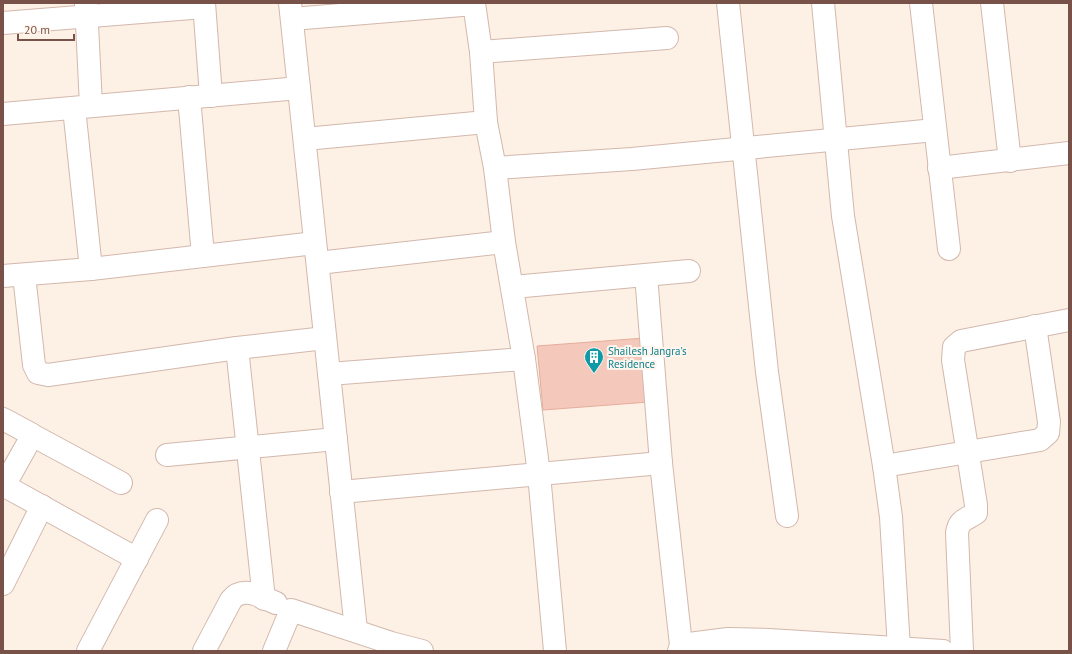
<svg xmlns="http://www.w3.org/2000/svg" width="1072" height="654" font-family="'PT Sans',sans-serif">
	<style>
		.building { fill: #f4c9bc; stroke: #e7ac9b }
		.lines { fill: none; stroke-linecap: round; stroke-linejoin: round }
		.minor-casing { stroke: #d2b8ad; stroke-width: 24 }
		.minor { stroke: #fff; stroke-width: 22 }
		.labels { text-anchor: middle; stroke-width: 4; stroke-linejoin: round; paint-order: stroke }
		.culture-label { font-size: 11px; fill: #0d838f; stroke: #fff5ed; text-anchor: start }
	</style>
	<rect width="100%" height="100%" fill="#fdf0e5"/>
	<polygon class="building" points="645,338 649,402 543,410 537,346"/>
	<g class="lines">
		<g class="minor-casing">
			<g id="minor">
				<polyline points="86,3 91,106"/>
				<polyline points="204,3 211,96"/>
				<polyline points="290,3 356,630"/>
				<polyline points="474,3 481,52 486,122 495,168 504,242 524,359 539,474 555,651"/>
				<polyline points="728,3 767,372 787,516"/>
				<polyline points="823,3 843,216 884,466 891,517 899,648"/>
				<polyline points="921,3 949,249"/>
				<polyline points="992,3 1010,161"/>
				<polyline points="292,19 474,4"/>
				<polyline points="3,23 204,7"/>
				<polyline points="481,52 667,38"/>
				<polyline points="189,97 203,256"/>
				<polyline points="74,108 91,269"/>
				<polyline points="3,114 299,88"/>
				<polyline points="305,139 486,122"/>
				<polyline points="495,168 632,159 935,130"/>
				<polyline points="939,168 1069,153"/>
				<polyline points="318,263 504,242"/>
				<polyline points="24,275 34,365 38,373 48,375 237,348 325,338"/>
				<polyline points="646,275 661,463 681,645 679,651"/>
				<polyline points="3,276 91,269 315,243"/>
				<polyline points="513,287 689,271"/>
				<polyline points="237,348 264,599"/>
				<polyline points="329,374 524,359"/>
				<polyline points="3,419 31,434 32,436 4,486"/>
				<polyline points="32,435 121,483"/>
				<polyline points="167,455 336,439"/>
				<polyline points="884,466 1040,440 1048,433 1049,422 1035,326"/>
				<polyline points="3,485 137,559"/>
				<polyline points="341,492 661,463"/>
				<polyline points="3,584 42,506"/>
				<polyline points="681,645 728,639 769,640 943,651"/>
				<polyline points="88,651 157,520"/>
				<path d="M204 651 231 600C243 585 261 597 276 603"/>
				<polyline points="274,651 291,610 391,643 422,651"/>
				<path d="M962 651 957 533C959 519 966 520 976 513V505L953 360 954 347 961 341 1069 320"/>
			</g>
		</g>
		<use href="#minor" class="minor"/>
	</g>
	<defs>
		<g id="building-pin" transform="scale(1)"><path d="M0 17L-7.5 6A9.5 9.5 0 1 1 7.5 6Z" fill="#0f9aa8" stroke="#fff5ed"/><path d="M-4-6H4V6H1V3H-1V6H-4ZM-2.5-4.3h1.7v1.8h-1.7ZM.8-4.3h1.7v1.8H.8ZM-2.5-1h1.7V.8h-1.7ZM.8-1h1.7V.8H.8Z" fill="#fff"/></g>
	</defs>
	<g fill-rule="evenodd">
		<use href="#building-pin" x="594" y="357"/>
	</g>
	<g class="labels">
		<g class="culture-label">
			<text x="608" y="355">Shailesh Jangra's<tspan x="608" dy="13">Residence</tspan></text>
		</g>
	</g>
	<rect width="1072" height="654" fill="none" stroke="#785249" stroke-width="8"/>
	<path d="M18 34v6h56v-6" fill="none" stroke="#785249" stroke-width="2"/>
	<text x="24" y="34" font-size="12" fill="#785249" stroke="#fff5ed" stroke-width="3" paint-order="stroke">20 m</text>
</svg>
